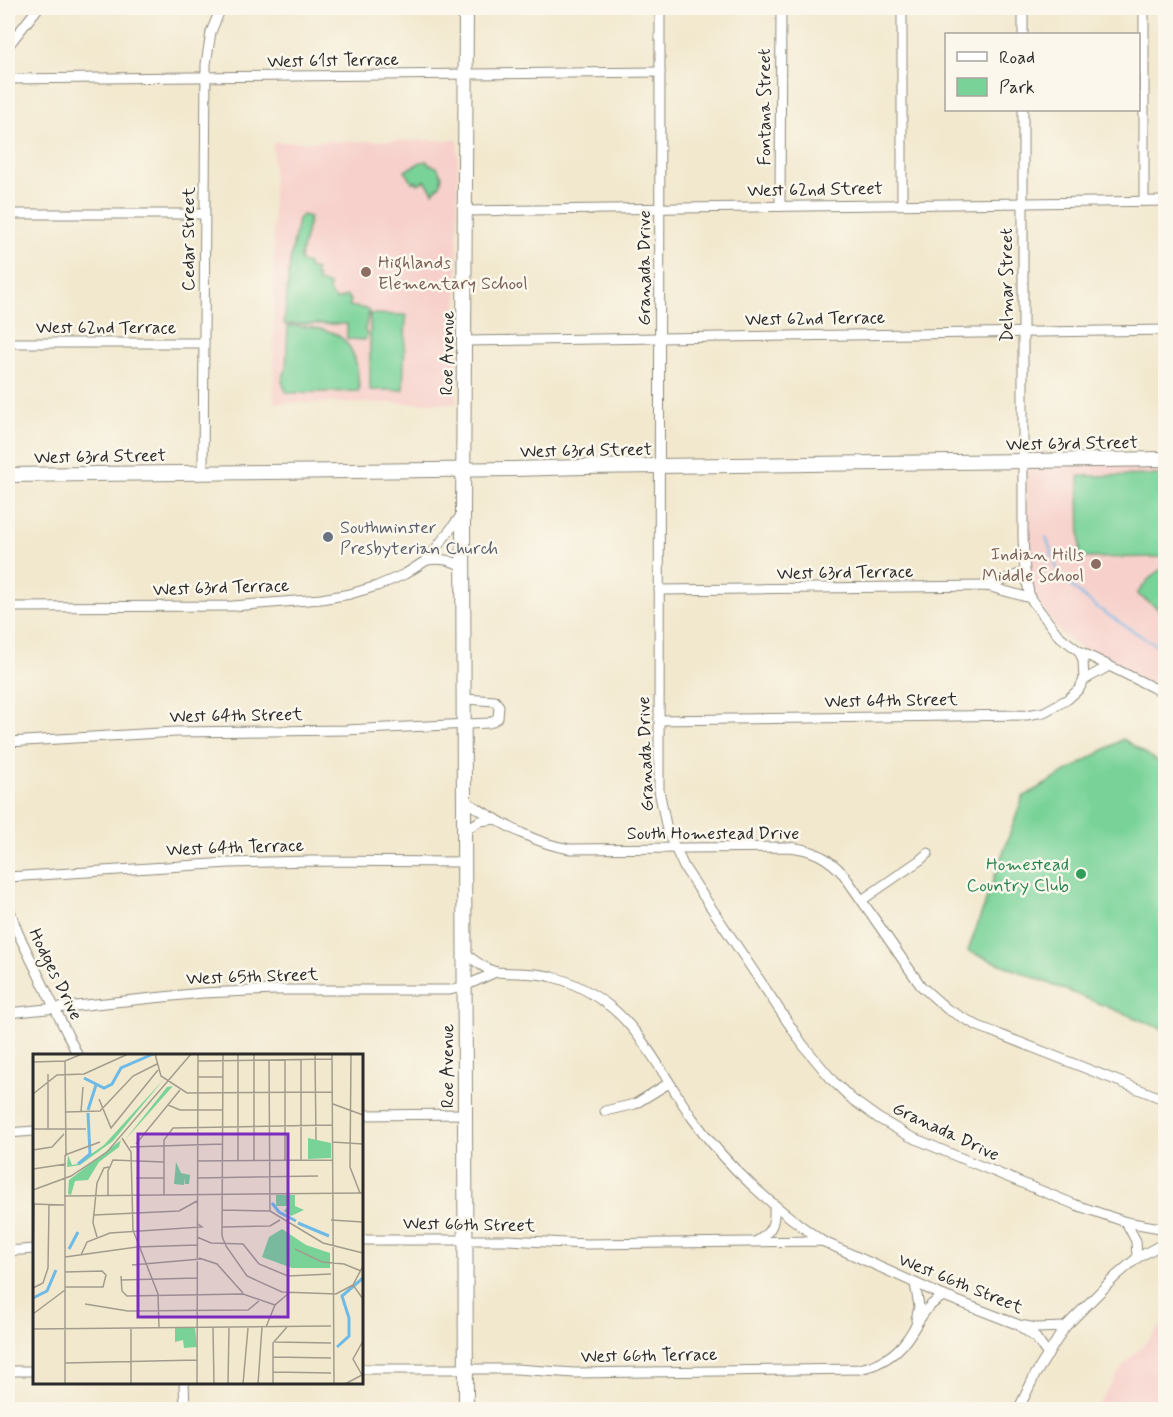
<svg xmlns="http://www.w3.org/2000/svg" width="1173" height="1417" font-family="Mynerve,sans-serif">
	<style>
		.built { fill: #f7d0cb }
		.green { fill: #79d399; stroke: #527f62; stroke-width: 1.5 }
		.lines { fill: none; stroke-linecap: round; stroke-linejoin: round }
		.stream { stroke: #6dbae7; stroke-width: 2 }
		.street-casing { stroke: #8e8a7c; stroke-width: 11 }
		.secondary-casing { stroke: #8e8a7c; stroke-width: 16 }
		.street { stroke: #fff; stroke-width: 9 }
		.secondary { stroke: #fff; stroke-width: 14 }
		.education-dot { fill: #8d6e63; stroke: #fbf7ec; stroke-width: 2 }
		.worship-dot { fill: #6b7280; stroke: #fbf7ec; stroke-width: 2 }
		.leisure-dot { fill: #2e9e5b; stroke: #fbf7ec; stroke-width: 2 }
		.labels { text-anchor: middle; stroke-width: 5; stroke-linejoin: round; paint-order: stroke }
		.street-label { font-size: 18px; fill: #2b2b2b; stroke: #fbf7ec }
		.education-label { font-size: 18px; fill: #785e54; stroke: #fbf7ec; text-anchor: start }
		.worship-label { font-size: 18px; fill: #5b616d; stroke: #fbf7ec; text-anchor: start }
		.leisure-label { font-size: 18px; fill: #27864d; stroke: #fbf7ec; text-anchor: end }
		.inset-river { fill: none; stroke: #6dbae7; stroke-width: 3 }
		.inset-road { fill: none; stroke: #a29c8d; stroke-width: 1.5 }
		.view { fill: #7b2cbf; fill-opacity: 0.15; stroke: #7b2cbf; stroke-width: 3 }
		.inset-edge { fill: none; stroke: #2b2b2b; stroke-width: 3 }
	</style>
	<rect width="100%" height="100%" fill="#fbf7ec"/>
	<filter id="ink" filterUnits="userSpaceOnUse"><feTurbulence type="fractalNoise" baseFrequency=".0167" numOctaves="2"/><feDisplacementMap in="SourceGraphic" scale="12" xChannelSelector="R" yChannelSelector="G"/><feConvolveMatrix kernelMatrix="1 2 1 2 8 2 1 2 1" color-interpolation-filters="sRGB"/></filter>
	<filter id="wash" filterUnits="userSpaceOnUse"><feTurbulence type="fractalNoise" baseFrequency=".008" numOctaves="4" result="noise"/><feDisplacementMap in="SourceGraphic" scale="24" xChannelSelector="R" yChannelSelector="G"/><feGaussianBlur stdDeviation="1.35" result="paint"/><feColorMatrix in="noise" values="0 0 0 0 0 0 0 0 0 0 0 0 0 0 0 0 0 1.4 0 .05"/><feComposite in="paint" operator="in"/></filter>
	<g filter="url(#wash)">
		<rect width="100%" height="100%" fill="#f2e8ce"/>
		<g class="built">
			<polygon points="458,140 457,403 274,403 273,142"/>
			<polygon points="1165,462 1165,692 1075,645 1058,631 1035,599 1029,577 1025,464"/>
			<polygon points="1165,1323 1165,1409 1095,1409 1123,1366"/>
		</g>
		<g class="green">
			<polygon points="427,161 428,164 437,167 442,176 440,185 433,192 425,180 418,184 416,181 413,183 405,171 421,162"/>
			<polygon points="302,215 310,217 300,258 301,262 308,264 308,268 316,270 315,276 318,277 317,282 330,285 329,292 336,300 347,296 351,301 349,306 366,309 369,311 365,330 367,335 365,340 347,339 347,324 284,324 290,262 298,219"/>
			<polygon points="370,314 405,315 406,316 403,390 370,390"/>
			<path d="M288 326C338 327 358 336 359 391L289 393 285 390 282 381 286 369Z"/>
			<polygon points="1165,475 1165,557 1080,558 1079,476"/>
			<polygon points="1165,566 1165,613 1137,594 1148,580"/>
			<polygon points="1123,739 1165,766 1165,1030 968,951 1023,797"/>
		</g>
		<g class="lines">
			<path class="stream" d="M1046 537C1050 547 1053 558 1057 568 1073 598 1136 632 1166 651"/>
		</g>
	</g>
	<g filter="url(#ink)">
		<g class="lines">
			<g class="street-casing">
				<g id="street">
					<polyline points="660,8 659,790 667,830 684,867 803,1045 833,1081 853,1100 878,1118 909,1136 956,1156 1076,1205 1126,1222 1166,1229"/>
					<polyline points="1023,34 1023,8"/>
					<polyline points="8,46 38,8"/>
					<polyline points="8,79 660,72"/>
					<polyline points="1023,110 1023,538 1025,572 1030,598 1058,635 1079,651 1166,694"/>
					<polyline points="1144,201 1144,8"/>
					<polyline points="902,204 902,8"/>
					<polyline points="780,206 781,8"/>
					<polyline points="465,211 1166,201"/>
					<polyline points="8,214 204,214"/>
					<polyline points="465,341 1166,330"/>
					<polyline points="8,343 204,343"/>
					<polyline points="203,472 206,64 211,32 221,8"/>
					<path d="M427 560C442 558 451 560 464 567"/>
					<polyline points="987,586 1025,572"/>
					<polyline points="659,590 987,586 1030,598"/>
					<polyline points="8,607 233,606 321,599 350,594 377,586 405,574 427,560 463,513"/>
					<polyline points="1079,651 1083,660 1084,680"/>
					<polyline points="659,720 1027,715 1044,712 1068,699 1079,689 1084,680 1109,666"/>
					<polyline points="8,742 176,732 346,730 489,723 498,718 499,706 495,701 465,699"/>
					<path d="M465 801C499 821 531 843 570 849L788 847C812 849 828 857 844 875L921 986 947 1009 978 1026 1166 1100"/>
					<polyline points="465,830 480,821 496,819"/>
					<polyline points="8,877 229,863 313,861 465,862"/>
					<polyline points="862,900 920,860 928,853"/>
					<polyline points="8,905 18,933 78,1056"/>
					<path d="M466 954C475 961 486 970 497 972 516 974 534 972 552 977 575 982 594 994 612 1008 644 1034 669 1085 693 1119 729 1169 772 1206 822 1241"/>
					<polyline points="8,1013 202,993 275,990 450,990 465,986 496,972"/>
					<polyline points="605,1111 635,1104 669,1083"/>
					<polyline points="362,1115 465,1114"/>
					<polyline points="8,1133 34,1131"/>
					<polyline points="1126,1222 1136,1241 1137,1258"/>
					<polyline points="362,1240 508,1240 586,1244 822,1241 944,1296 1019,1325 1037,1328 1065,1327"/>
					<path d="M757 1241C772 1232 775 1223 774 1206"/>
					<polyline points="8,1251 34,1249"/>
					<polyline points="915,1284 919,1306 916,1320"/>
					<polyline points="1021,1327 1036,1338 1048,1355"/>
					<path d="M362 1369H516L575 1373 859 1369C879 1365 895 1356 907 1339 919 1322 924 1306 944 1296"/>
					<polyline points="8,1371 34,1371"/>
					<polyline points="184,1382 185,1410"/>
					<polyline points="1018,1410 1035,1375 1065,1327 1116,1276 1137,1258 1166,1242"/>
				</g>
			</g>
			<g class="secondary-casing">
				<g id="secondary">
					<polyline points="8,475 513,469 583,467 1166,459"/>
					<polyline points="466,1410 463,513 466,8"/>
				</g>
			</g>
			<use href="#street" class="street"/>
			<use href="#secondary" class="secondary"/>
		</g>
	</g>
	<g class="education-dot">
		<circle cx="366" cy="272" r="6"/>
		<circle cx="1096" cy="564" r="6"/>
	</g>
	<circle class="worship-dot" cx="328" cy="537" r="6"/>
	<circle class="leisure-dot" cx="1081" cy="874" r="6"/>
	<g class="labels">
		<g class="street-label">
			<text transform="translate(333 60) rotate(-1)" y="6">West 61st Terrace</text>
			<text transform="translate(764 107) rotate(-90)" y="6">Fontana Street</text>
			<text transform="translate(815 189) rotate(-1)" y="6">West 62nd Street</text>
			<text transform="translate(188 239) rotate(-90)" y="6">Cedar Street</text>
			<text transform="translate(644 268) rotate(-90)" y="6">Granada Drive</text>
			<text transform="translate(1006 285) rotate(-90)" y="6">Delmar Street</text>
			<text transform="translate(815 318) rotate(-1)" y="6">West 62nd Terrace</text>
			<text x="106" y="333">West 62nd Terrace</text>
			<text transform="translate(447 353) rotate(-89)" y="6">Roe Avenue</text>
			<text transform="translate(1072 443) rotate(-1)" y="6">West 63rd Street</text>
			<text transform="translate(586 450) rotate(-1)" y="6">West 63rd Street</text>
			<text transform="translate(100 456) rotate(-1)" y="6">West 63rd Street</text>
			<text transform="translate(845 572) rotate(-1)" y="6">West 63rd Terrace</text>
			<text transform="translate(221 587) rotate(-2)" y="6">West 63rd Terrace</text>
			<text transform="translate(891 700) rotate(-1)" y="6">West 64th Street</text>
			<text transform="translate(236 715) rotate(-1)" y="6">West 64th Street</text>
			<text transform="translate(645 754) rotate(-92)" y="6">Granada Drive</text>
			<text x="713" y="839">South Homestead Drive</text>
			<text transform="translate(235 847) rotate(-2)" y="6">West 64th Terrace</text>
			<text transform="translate(56 974) rotate(64)" y="6">Hodges Drive</text>
			<text transform="translate(252 976) rotate(-2)" y="6">West 65th Street</text>
			<text transform="translate(447 1066) rotate(-90)" y="6">Roe Avenue</text>
			<text transform="translate(946 1131) rotate(25)" y="6">Granada Drive</text>
			<text transform="translate(469 1224) rotate(1)" y="6">West 66th Street</text>
			<text transform="translate(961 1283) rotate(22)" y="6">West 66th Street</text>
			<text transform="translate(649 1355) rotate(-1)" y="6">West 66th Terrace</text>
		</g>
		<g class="education-label">
			<text x="378" y="268">Highlands<tspan x="378" dy="21">Elementary School</tspan></text>
			<text x="1084" y="560" text-anchor="end">Indian Hills<tspan x="1084" dy="21">Middle School</tspan></text>
		</g>
		<g class="worship-label">
			<text x="340" y="533">Southminster<tspan x="340" dy="21">Presbyterian Church</tspan></text>
		</g>
		<g class="leisure-label">
			<text x="1069" y="870">Homestead<tspan x="1069" dy="21">Country Club</tspan></text>
		</g>
	</g>
	<g transform="translate(33 1054)">
		<rect width="330" height="330" fill="#f2e8ce"/>
		<path d="M131 25 80 87 47 111 34 113 35 101 39 111 44 110 71 91ZM140 32 92 86 134 33ZM275 84 298 89V104L275 105ZM88 86 86 93 66 108 55 126 42 127 38 141 35 140 36 126ZM143 108 148 119 157 121 156 130H152V124L151 131 141 130ZM243 141H262V152L271 156 258 162 251 157 255 152H243ZM249 175 273 191 297 199V214H259L229 203 236 183ZM142 274H162L164 293 151 294 150 286 142 288Z" fill="#79d399"/>
		<path class="inset-river" d="M51 24 71 34 79 30 88 14 120 0M55 56 63 31M45 110 57 100 55 59M239 149 246 158 263 167M265 169 296 182M36 195 45 178M0 244 14 237 23 216M304 293 316 282V264L309 242 330 224"/>
		<path class="inset-road" d="M122 0 128 22 154 39 299 38M190 0 189 182 193 192 214 222 249 238 303 240 320 231M282 0 283 86M299 0 301 330M318 0 317 113 327 139M236 6 237 157 290 189 330 199M268 6V106M32 7 33 102M165 7 299 5M0 8 32 7 49 0M165 23H190M0 40 24 21 51 20 95 0M66 45 78 74 125 16M300 50 330 61M135 51 147 56H189M33 58 67 57 100 22 124 10M48 58 50 33M0 75H53M15 75V20M89 84 98 98 100 176 125 240 126 274M299 88 330 90M103 90 147 36M97 93 189 90M0 96 19 93 31 80M32 101 67 88M252 106V6M164 107 299 106M205 107V0M221 107V0M0 115 33 110M103 124H131M164 124 285 122M0 136 38 122 74 98 158 0M75 141V117L80 106 131 108M131 141V86L140 74 299 71M31 142 330 139M0 150 31 151M189 156 237 157M61 161 146 157 164 147M298 166 330 168M189 173 237 172 247 166M64 183 60 169 64 129 71 114 76 113M164 183 178 189 210 190 226 210 255 222 298 220M262 195 289 208 311 210 328 217M48 201 54 188 77 179 169 173 165 170M32 203 104 193 164 191M166 204 184 210 210 239M99 211 168 205M0 212 1 151M330 212 320 231 330 245M32 218 69 217 73 221 70 233H32M88 222 89 237 94 242 210 240 242 251M88 226 164 224M0 234 10 229 15 214 16 151M52 250 95 257 215 256 226 247M0 260 32 236M233 273 242 251 256 239M180 274 181 330M0 275 298 272M242 288 298 289M240 303 298 304M32 309 164 306M240 318 298 319M329 321 320 305 330 287M32 330V101M98 330V275M164 330 165 0M195 330 196 273M210 330 215 274M225 330 229 273M240 330V289L254 273M312 330 329 321"/>
		<path class="view" d="M105 80H255V263H105Z"/>
		<rect width="330" height="330" class="inset-edge"/>
	</g>
	<rect width="1173" height="1417" fill="none" stroke="#fbf7ec" stroke-width="30"/>
	<rect x="945" y="33" width="195" height="78" fill="#fbf7ec" stroke="#a8a59f" stroke-width="1.5"/>
	<rect x="957" y="52" width="30" height="9" fill="#ffffff" stroke="#a8a59f" stroke-width="1.5"/>
	<text x="999" y="63" font-size="18" fill="#2b2b2b">Road</text>
	<rect x="957" y="78" width="30" height="18" fill="#79d399" stroke="#a8a59f" stroke-width="1.5"/>
	<text x="999" y="93" font-size="18" fill="#2b2b2b">Park</text>
</svg>
